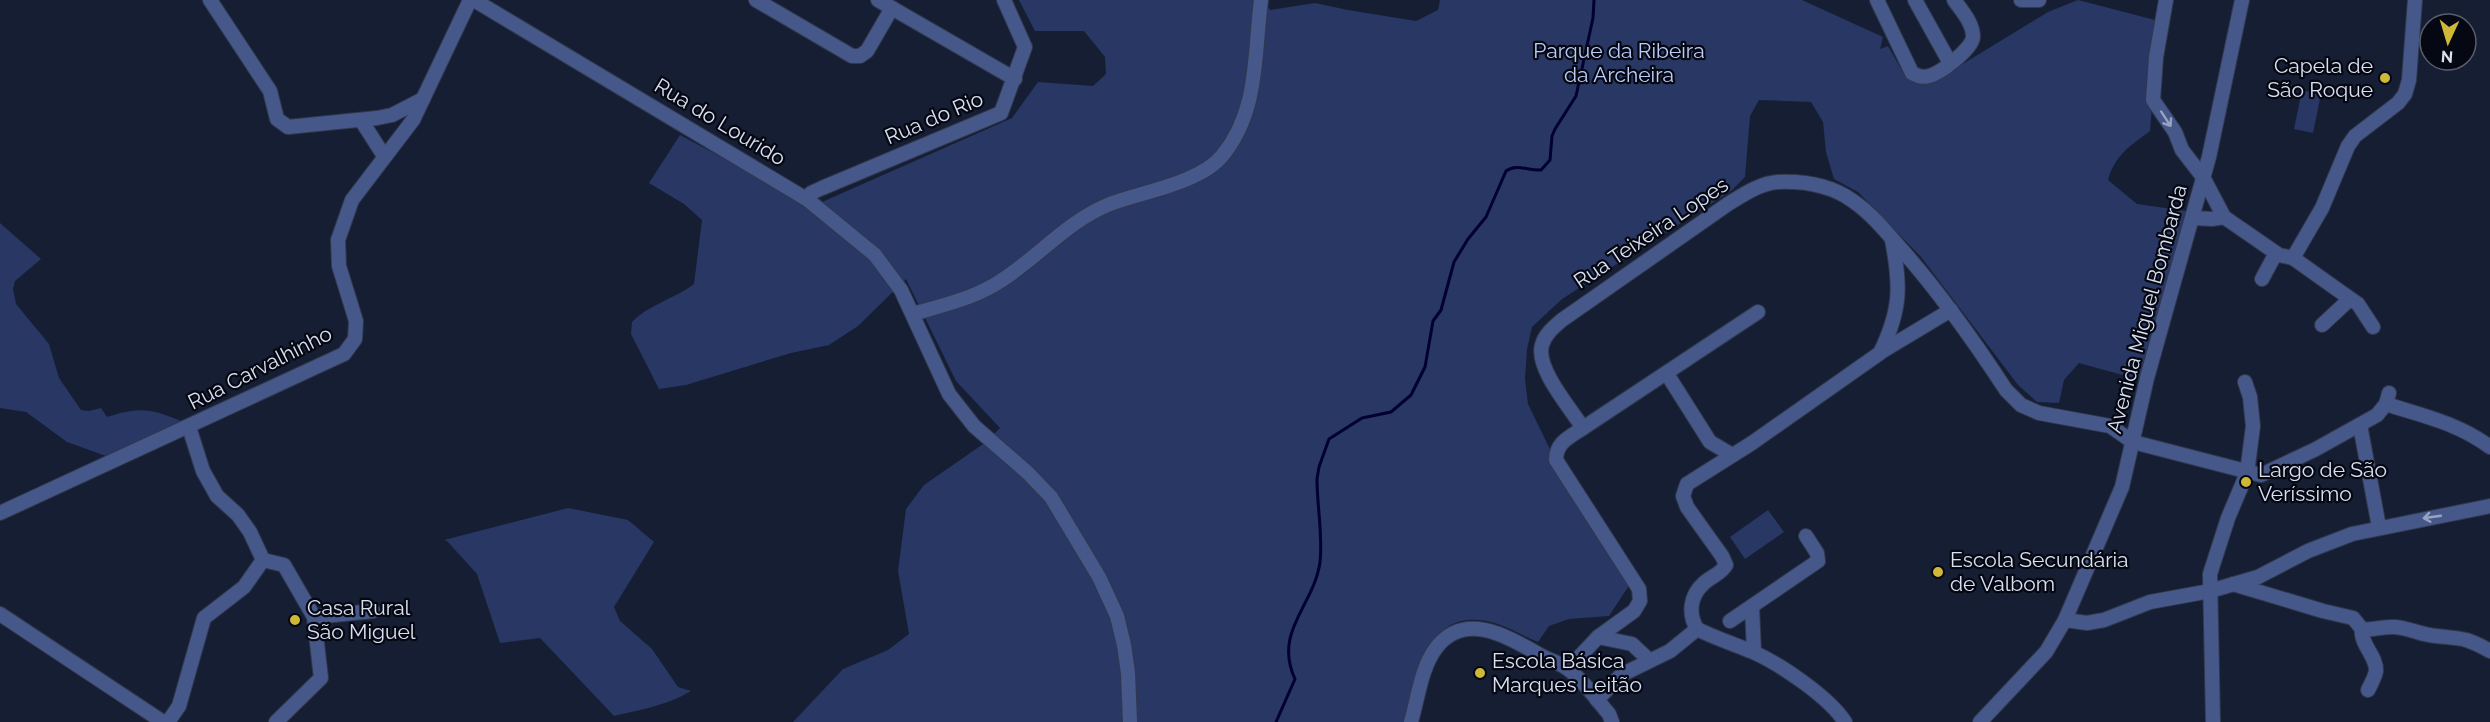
<svg xmlns="http://www.w3.org/2000/svg" width="2490" height="722" font-family="Raleway,sans-serif">
	<style>
		.green { fill: #283763 }
		.lines { fill: none; stroke-linecap: round; stroke-linejoin: round }
		.stream { stroke: #020031; stroke-width: 3 }
		.minor-casing { stroke: #31394e; stroke-width: 16 }
		.minor { stroke: #46588a; stroke-width: 14 }
		.oneway { stroke: #97a3c2 }
		.poi-dot { fill: #cfb837; stroke: #050812; stroke-width: 2 }
		.labels { text-anchor: middle; stroke-width: 4.5; stroke-linejoin: round; paint-order: stroke }
		.park-label { font-size: 21px; fill: #bbccf8; stroke: #050812 }
		.poi-label { font-size: 21px; fill: #dae0f0; stroke: #050812; text-anchor: start }
		.street-label { font-size: 21px; fill: #dae0f0; stroke: #050812 }
	</style>
	<rect width="100%" height="100%" fill="#161e34"/>
	<g class="green">
		<path d="M1019 0H1264L1270 10 1315 3 1348 10 1416 21 1438 10 1440 0H1802L1883 37 1880 49 1888 46 1904 74 1913 82 1943 76 2048 12 2078 0 2159 21 2150 131C2130 146 2115 155 2108 180L2137 204 2186 211 2144 381 2079 363 2064 380 2059 403 2037 402 2018 385 1921 257 1858 192 1834 179 1826 152 1823 122 1811 102 1759 100 1750 116 1745 177 1731 191 1562 299 1532 327 1527 349 1525 379 1528 404 1561 472 1632 581 1609 616 1569 619 1549 626 1538 642C1523 636 1507 626 1491 622 1426 606 1416 676 1404 722H793L843 669 888 650 909 634 898 571 906 509 924 485 986 442 1000 428 956 381 906 279 858 326 829 345 791 353 686 385 659 389 631 334 632 322C650 304 674 299 694 284L702 220 684 204 649 183 680 135 813 206 1012 118 1038 82 1093 86 1106 74 1105 57 1084 31H1035Z"/>
		<polygon points="2302,90 2321,94 2313,133 2294,129"/>
		<path d="M0 223 41 259 15 281 13 289 16 304 49 344 59 378 81 410 89 411 101 408 107 417C140 406 153 409 183 422L106 456 67 442 26 412 0 408Z"/>
		<path d="M568 508 628 520 654 542 614 607 620 621 652 649 678 687 691 691C669 705 639 710 614 716L540 638 500 643 477 574 447 541 444 540Z"/>
		<polygon points="1768,510 1784,532 1745,559 1730,537"/>
	</g>
	<g class="lines">
		<path class="stream" d="M1276 722 1295 679C1273 631 1314 606 1320 562 1323 535 1317 507 1317 479L1319 467 1329 439 1362 418 1391 412 1411 395 1425 367 1433 321 1441 310 1454 262 1468 239 1486 217 1506 171C1517 163 1528 171 1541 170L1550 160 1552 136 1555 129 1576 96 1593 18 1594 0"/>
		<g class="minor-casing">
			<g id="minor">
				<polyline points="210,0 270,91 277,119 288,127 377,118 392,115 423,99"/>
				<polyline points="474,0 808,200 875,255 901,290 949,394 974,426 1028,473 1051,497 1099,577 1117,616 1124,645 1128,673 1130,722"/>
				<polyline points="756,0 852,56 860,56 867,51 892,8"/>
				<polyline points="878,0 1015,79"/>
				<path d="M1877 0 1912 73C1918 76 1922 78 1929 76 1941 73 1972 49 1973 37 1973 23 1962 11 1954 0"/>
				<polyline points="1915,0 1950,63"/>
				<polyline points="2021,0 2039,0"/>
				<polyline points="2166,0 2156,57 2153,100 2175,132 2182,150 2203,177 2224,217 2279,255 2293,258 2345,295 2358,304 2373,327"/>
				<polyline points="361,120 384,156"/>
				<polyline points="808,200 811,193 822,188 1001,113 1025,47 1004,0"/>
				<polyline points="2193,218 2212,219 2224,217"/>
				<polyline points="2293,258 2322,208 2348,146 2355,136 2398,103 2405,94 2409,80 2415,0"/>
				<polyline points="2262,279 2276,253"/>
				<path d="M913 314C943 305 976 298 1002 280 1038 257 1069 220 1110 204 1141 192 1200 183 1222 156 1259 111 1254 55 1261 0"/>
				<polyline points="2322,325 2350,299"/>
				<polyline points="1881,352 1951,310"/>
				<polyline points="1667,374 1710,442 1732,455"/>
				<path d="M2386 404C2423 416 2458 423 2490 447"/>
				<polyline points="2360,425 2379,527"/>
				<polyline points="189,427 203,471 217,496 238,515 250,532 263,560"/>
				<polyline points="1583,428 1758,312"/>
				<polyline points="0,513 344,354 355,339 356,321 339,266 338,240 352,200 413,120 470,0"/>
				<polyline points="263,560 284,565 314,617 321,678 276,722"/>
				<path d="M2233 584 2323 611 2353 618 2362 629C2373 631 2383 626 2395 627 2409 628 2422 635 2436 636 2463 639 2465 637 2490 651"/>
				<polyline points="1752,607 1754,652"/>
				<polyline points="0,614 163,722"/>
				<polyline points="314,617 373,611"/>
				<polyline points="2065,620 2087,623 2104,620 2150,602 2210,591 2258,577 2308,551 2352,534 2490,506"/>
				<polyline points="1730,621 1818,561 1817,553 1806,536"/>
				<path d="M1697 629C1688 614 1690 596 1703 584 1711 576 1720 575 1726 565L1722 556 1687 507 1683 496 1687 484 1752 443 1880 353C1901 310 1901 286 1892 240"/>
				<path d="M2362 629C2360 645 2377 656 2376 671 2375 677 2371 684 2368 690"/>
				<polyline points="1598,637 1632,644 1649,660"/>
				<path d="M1568 669 1598 637 1634 611 1640 601 1639 589 1556 460C1556 442 1570 437 1583 428 1571 409 1535 368 1542 345 1545 334 1554 327 1562 320L1728 204C1743 195 1760 183 1778 182 1804 181 1832 186 1853 201 1872 214 1887 233 1902 250 1941 294 1974 341 2006 390L2021 405 2039 413 2110 426 2133 442 2261 475 2316 449 2377 415 2386 404 2389 393"/>
				<path d="M1597 700 1621 675 1670 651 1697 629C1715 638 1734 644 1753 652 1780 664 1829 697 1845 722"/>
				<polyline points="168,722 179,706 204,618 244,587 263,560"/>
				<path d="M1411 722C1418 698 1421 668 1436 648 1465 610 1508 637 1540 655 1549 660 1560 663 1568 669 1584 681 1596 699 1609 714L1612 722"/>
				<polyline points="1980,722 2046,652 2065,620 2122,487 2147,378 2209,157 2242,0"/>
				<polyline points="2213,722 2210,574 2228,518 2247,473 2253,426 2250,397 2245,382"/>
			</g>
		</g>
		<use href="#minor" class="minor"/>
	</g>
	<defs><path id="oneway-shaft" d="M-6 0H5M1.5-3L5.5 0L1.5 3" fill="none" stroke-width="1.6" stroke-linecap="round" stroke-linejoin="round" transform="scale(1.5)"/></defs>
	<g class="oneway">
		<use href="#oneway-shaft" transform="translate(2166 119) rotate(57)"/>
		<use href="#oneway-shaft" transform="translate(2432 517) rotate(172)"/>
	</g>
	<g class="poi-dot">
		<circle cx="2385" cy="78" r="6"/>
		<circle cx="2246" cy="482" r="6"/>
		<circle cx="1938" cy="572" r="6"/>
		<circle cx="295" cy="620" r="6"/>
		<circle cx="1480" cy="673" r="6"/>
	</g>
	<g class="labels">
		<g class="park-label">
			<text x="1619" y="58">Parque da Ribeira<tspan x="1619" dy="24">da Archeira</tspan></text>
		</g>
		<g class="poi-label">
			<text x="2373" y="73" text-anchor="end">Capela de<tspan x="2373" dy="24">São Roque</tspan></text>
			<text x="2258" y="477">Largo de São<tspan x="2258" dy="24">Veríssimo</tspan></text>
			<text x="1950" y="567">Escola Secundária<tspan x="1950" dy="24">de Valbom</tspan></text>
			<text x="307" y="615">Casa Rural<tspan x="307" dy="24">São Miguel</tspan></text>
			<text x="1492" y="668">Escola Básica<tspan x="1492" dy="24">Marques Leitão</tspan></text>
		</g>
		<g class="street-label">
			<text transform="translate(934 118) rotate(-23)" y="7">Rua do Rio</text>
			<text transform="translate(720 122) rotate(31)" y="7">Rua do Lourido</text>
			<text transform="translate(1651 233) rotate(-34)" y="7">Rua Teixeira Lopes</text>
			<text transform="translate(2147 309) rotate(-75)" y="7">Avenida Miguel Bombarda</text>
			<text transform="translate(260 368) rotate(-27)" y="7">Rua Carvalhinho</text>
		</g>
	</g>
	<g transform="translate(2448 42) rotate(184)"><circle r="28" fill="#050812" stroke="#5a5e6b" stroke-width="1.5"/>
	<path d="M0-4.5L10 22L0 15L-10 22Z" fill="#cfb837"/>
	<text y="-9" font-size="16" font-weight="bold" text-anchor="middle" fill="#dae0f0">N</text>
	</g>
</svg>
